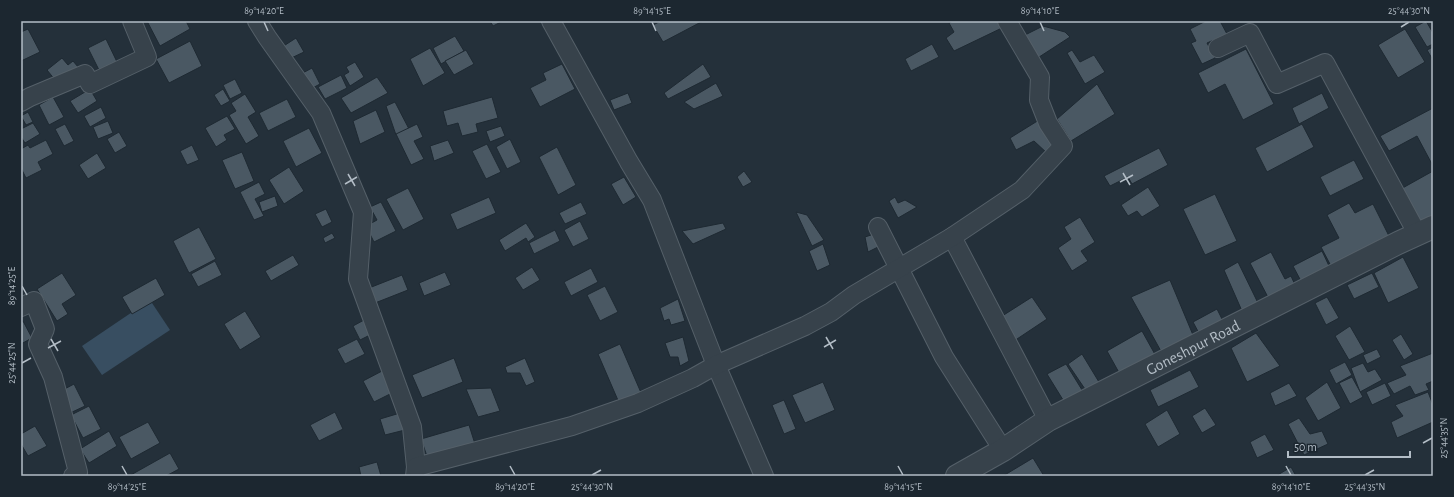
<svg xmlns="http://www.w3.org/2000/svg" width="1454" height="497" font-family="'Alegreya Sans',sans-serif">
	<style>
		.water { fill: #384e61 }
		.building { fill: #4a5863; stroke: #1e2932 }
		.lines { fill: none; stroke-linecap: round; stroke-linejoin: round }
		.minor-casing { stroke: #556069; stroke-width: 20 }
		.tertiary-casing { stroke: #556069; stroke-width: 24 }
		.minor { stroke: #37424b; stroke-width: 18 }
		.tertiary { stroke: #37424b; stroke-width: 22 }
		.ticks { fill: none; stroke: #b3bdc6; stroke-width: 1.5 }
		.labels { text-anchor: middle; stroke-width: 3; stroke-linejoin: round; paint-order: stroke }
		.street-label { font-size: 16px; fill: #b3bdc6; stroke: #1c2730 }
		.neatline { fill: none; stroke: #b3bdc6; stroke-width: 1.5 }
		.ticks-label { font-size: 10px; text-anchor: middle; fill: #b3bdc6 }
	</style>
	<rect width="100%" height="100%" fill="#24303a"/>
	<polygon class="water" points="150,300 170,330 102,375 82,346"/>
	<g class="building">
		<polygon points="147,21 186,21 190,29 160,46"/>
		<polygon points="490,21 503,21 493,26"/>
		<polygon points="661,21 703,21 663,42 653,25"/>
		<polygon points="953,21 1001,21 1004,27 954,51 946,38 954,32 949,23"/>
		<polygon points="1206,21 1220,21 1227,34 1207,43 1215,58 1202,64 1191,43 1196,41 1190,29"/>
		<polygon points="1426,21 1433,33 1433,44 1427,47 1415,27"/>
		<polygon points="1043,26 1065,32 1070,37 1033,61 1019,38"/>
		<polygon points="28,29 40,52 21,61 21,32"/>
		<polygon points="1405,29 1425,62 1398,78 1378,45"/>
		<polygon points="455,36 464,51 441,64 433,48"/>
		<polygon points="296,38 304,52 285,61 279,49"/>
		<polygon points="106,39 118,64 104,80 88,48"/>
		<polygon points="190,41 202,66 169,83 156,59"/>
		<polygon points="932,44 939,57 911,71 905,59"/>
		<polygon points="1433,47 1433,60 1427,50"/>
		<polygon points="430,48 445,73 423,86 410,59"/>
		<polygon points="1246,49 1274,104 1243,120 1225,84 1208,93 1198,73"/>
		<polygon points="466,50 474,64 454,75 445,61"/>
		<polygon points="1072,50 1080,62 1094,55 1105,72 1085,84 1067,53"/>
		<polygon points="62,58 68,65 73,61 84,74 60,86 47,70"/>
		<polygon points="355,62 364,77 350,86 344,75 349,72 346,67"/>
		<polygon points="562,64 575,89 540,107 530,88 546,80 543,73"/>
		<polygon points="703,64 711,77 668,99 664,93"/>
		<polygon points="312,68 320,84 307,91 299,75"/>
		<polygon points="341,75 347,88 325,99 318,87"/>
		<polygon points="377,77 388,93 351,113 341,98"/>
		<polygon points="235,79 242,93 230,99 223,85"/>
		<polygon points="716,83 723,96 694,109 684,102"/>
		<polygon points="1097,84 1115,114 1071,141 1057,119"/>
		<polygon points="90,89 97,101 78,113 70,101"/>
		<polygon points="223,89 230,101 221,106 214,95"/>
		<polygon points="628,93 632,103 614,110 610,100"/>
		<polygon points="1322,93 1329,108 1299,124 1292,108"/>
		<polygon points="245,94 256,112 248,117 259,136 246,144 229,115 236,111 231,103"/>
		<polygon points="53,97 64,117 49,125 39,105"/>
		<polygon points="492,97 498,118 476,124 478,132 462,136 458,123 447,126 443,111"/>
		<polygon points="287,99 296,117 268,131 259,113"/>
		<polygon points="395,102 409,129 396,135 386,106"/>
		<polygon points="101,107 106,118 90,127 84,116"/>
		<polygon points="1433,108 1433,166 1417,136 1389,151 1380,136"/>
		<polygon points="376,110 385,132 360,144 353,121"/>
		<polygon points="28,112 33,122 26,125 21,116"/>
		<polygon points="227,116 235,129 224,135 227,140 216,147 205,128"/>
		<polygon points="1039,120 1057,148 1048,154 1034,141 1016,150 1010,138"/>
		<polygon points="108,121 113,133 98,139 93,127"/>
		<polygon points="33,123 40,134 25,143 21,137 21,129"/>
		<polygon points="65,124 74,141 64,146 55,129"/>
		<polygon points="417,124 423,137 414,141 424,159 411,165 396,134"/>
		<polygon points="1302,124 1314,147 1267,172 1255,148"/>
		<polygon points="501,126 505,136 490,142 486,131"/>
		<polygon points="309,128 322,153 296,167 283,141"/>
		<polygon points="119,132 127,146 115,153 107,139"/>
		<polygon points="510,139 521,162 507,169 496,147"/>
		<polygon points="46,140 53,154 38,162 42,170 26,178 21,168 21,149 28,145 30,148"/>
		<polygon points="448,140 454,153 434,161 430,146"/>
		<polygon points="487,144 501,172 486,179 472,151"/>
		<polygon points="192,145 199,160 187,165 180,151"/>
		<polygon points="557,147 576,185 558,195 539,157"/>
		<polygon points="1159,148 1168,165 1132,184 1128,177 1110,186 1104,176"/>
		<polygon points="242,152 254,181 235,189 222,160"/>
		<polygon points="97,153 106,168 88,179 79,165"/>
		<polygon points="1354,160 1364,179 1330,196 1320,177"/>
		<polygon points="289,167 304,191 284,204 269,180"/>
		<polygon points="744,171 752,182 743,187 737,177"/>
		<polygon points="1433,171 1433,215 1417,224 1399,190"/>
		<polygon points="624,177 636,197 623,205 611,184"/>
		<polygon points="259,182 265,194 255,199 264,216 254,220 240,192"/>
		<polygon points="1148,187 1160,206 1142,217 1137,211 1128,216 1121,205"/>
		<polygon points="408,188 424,219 403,230 386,199"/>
		<polygon points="1215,194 1237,241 1205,255 1183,209"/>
		<polygon points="275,196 278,206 262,212 259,202"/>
		<polygon points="489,197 496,213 457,230 450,214"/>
		<polygon points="895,197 898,203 905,200 917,207 898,218 889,201"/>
		<polygon points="381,202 396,231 374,242 366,226 377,220 370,207"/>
		<polygon points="581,202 587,214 565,224 559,213"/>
		<polygon points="1349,203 1355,213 1373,204 1389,236 1331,266 1321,247 1339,238 1327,215"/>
		<polygon points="326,209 332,222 322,227 315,214"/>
		<polygon points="796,212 807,215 824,240 812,246"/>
		<polygon points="1080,217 1095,242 1081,251 1088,261 1072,271 1058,248 1071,239 1064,227"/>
		<polygon points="580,221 589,239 573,247 564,230"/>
		<polygon points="526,223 535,237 528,242 526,238 505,251 499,240"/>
		<polygon points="723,223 726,229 693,244 682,231"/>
		<polygon points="199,227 216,259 189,273 173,241"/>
		<polygon points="555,230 560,241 534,254 529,243"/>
		<polygon points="332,233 335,238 325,243 323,238"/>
		<polygon points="877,233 882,245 868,252 865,237"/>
		<polygon points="823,244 830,265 817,271 809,251"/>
		<polygon points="1322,251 1330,268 1302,283 1293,266"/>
		<polygon points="1271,252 1285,279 1291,276 1296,287 1270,301 1250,263"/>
		<polygon points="293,255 299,265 271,281 265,271"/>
		<polygon points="1403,257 1419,288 1388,303 1374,273"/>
		<polygon points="215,261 222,275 198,287 191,274"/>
		<polygon points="1238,262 1258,303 1242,311 1224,270"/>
		<polygon points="532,267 540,280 523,290 515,278"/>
		<polygon points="591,268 598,282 571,296 564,282"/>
		<polygon points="445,272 451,285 424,296 419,283"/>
		<polygon points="62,273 76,295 62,304 68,314 57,321 37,289"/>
		<polygon points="1372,273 1379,287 1354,299 1347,285"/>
		<polygon points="402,275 408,290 375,303 369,288"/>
		<polygon points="156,278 165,295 132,314 122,297"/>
		<polygon points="1170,280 1193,335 1162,353 1131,297"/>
		<polygon points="605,286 618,312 600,321 587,295"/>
		<polygon points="1032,297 1047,319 1014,341 999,318"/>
		<polygon points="1327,297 1339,318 1326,325 1315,303"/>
		<polygon points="678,299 685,321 671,325 669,319 664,321 660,308"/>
		<polygon points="1217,309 1225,325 1201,337 1193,322"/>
		<polygon points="245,311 261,337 240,350 224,324"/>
		<polygon points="364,320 372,334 360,340 353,326"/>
		<polygon points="23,321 32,338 21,344 21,322"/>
		<polygon points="1350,326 1365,352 1349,360 1335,336"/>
		<polygon points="1142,331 1157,358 1122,378 1107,351"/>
		<polygon points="1256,333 1280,366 1247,382 1231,348"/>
		<polygon points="1401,334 1413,354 1404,360 1392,340"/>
		<polygon points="683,337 689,361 680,366 678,357 670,357 665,343"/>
		<polygon points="357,339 365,354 345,364 337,349"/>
		<polygon points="620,344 642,395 620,405 598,354"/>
		<polygon points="1377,349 1381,357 1367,364 1363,355"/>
		<polygon points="1433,353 1433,381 1426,384 1429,390 1415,395 1410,386 1394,394 1387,383 1406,375 1400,366"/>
		<polygon points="1082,354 1102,387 1089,395 1068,364"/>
		<polygon points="454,358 463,382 422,398 412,375"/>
		<polygon points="525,358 535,382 526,386 520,373 507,373 505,367"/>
		<polygon points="1345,362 1352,375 1336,384 1329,370"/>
		<polygon points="1363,363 1368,372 1375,369 1382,380 1360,392 1351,368"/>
		<polygon points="1066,364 1087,398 1068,408 1047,374"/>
		<polygon points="1190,370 1199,387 1158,407 1150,390"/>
		<polygon points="382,371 392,393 374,402 363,381"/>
		<polygon points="1352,377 1363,397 1350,404 1339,383"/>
		<polygon points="823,382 835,410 805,423 792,395"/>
		<polygon points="1327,382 1341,408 1318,421 1305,398"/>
		<polygon points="1289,383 1297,396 1275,406 1270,393"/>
		<polygon points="1385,383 1391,396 1372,405 1366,392"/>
		<polygon points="74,384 85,406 68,414 57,393"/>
		<polygon points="491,388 500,411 478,417 466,389"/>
		<polygon points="1428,392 1433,405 1433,422 1397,438 1391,422 1403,416 1395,405"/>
		<polygon points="784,400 796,429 784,434 772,405"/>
		<polygon points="89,406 101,429 83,438 71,415"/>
		<polygon points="1205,408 1216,425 1202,433 1192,416"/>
		<polygon points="1167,410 1180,434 1158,447 1145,424"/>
		<polygon points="335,412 343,429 319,441 310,425"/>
		<polygon points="400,413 405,430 385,435 380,419"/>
		<polygon points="1299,418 1310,434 1322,431 1328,444 1304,455 1288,424"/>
		<polygon points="148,422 160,443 131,459 119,437"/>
		<polygon points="469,425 475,444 428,459 421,439"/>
		<polygon points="35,426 47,446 28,456 21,444 21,434"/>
		<polygon points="109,431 117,446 89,463 80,449"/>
		<polygon points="1265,434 1274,450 1257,458 1250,442"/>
		<polygon points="170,453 179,469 166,476 129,476"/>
		<polygon points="1033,458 1044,476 1003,476"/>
		<polygon points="377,462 381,476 361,476 359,467"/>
		<polygon points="1291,467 1296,476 1276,476"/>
	</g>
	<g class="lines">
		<g class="minor-casing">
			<g id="minor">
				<polyline points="257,21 267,37 321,113 363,212 358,279 412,427 416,467 415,476"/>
				<polyline points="551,21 629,162 652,200 716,365 764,476"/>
				<polyline points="1218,48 1250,33 1277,84 1325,63 1418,235"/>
				<polyline points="21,102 30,97 85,74 90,84 147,57 132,21"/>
				<polyline points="878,227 944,357 1003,450"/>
				<polyline points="952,237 1048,420"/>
				<polyline points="21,307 34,301 45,329 38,344 53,377 78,472 73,476"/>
				<polyline points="416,467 572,426 638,403 693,378 716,365 805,326 831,312 854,295 952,237 1022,190 1063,146 1048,123 1039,100 1040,77 1007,21"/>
			</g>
		</g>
		<g class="tertiary-casing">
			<g id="tertiary">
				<path id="s1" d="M957 476 1003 450 1048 420 1398 243 1433 227"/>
			</g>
		</g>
		<use href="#minor" class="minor"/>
		<use href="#tertiary" class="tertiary"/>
	</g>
	<path class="ticks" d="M264 22 268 31M652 22 656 31M1040 22 1044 31M1401 27 1409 22M1123 173 1130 185M348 174 355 186M1120 182 1133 175M345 184 357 177M22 286 27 295M826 337 833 349M51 339 58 351M824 347 836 340M48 348 61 341M22 363 31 358M1423 443 1432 438M122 466 127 475M510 466 515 475M898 466 903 475M1286 466 1291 475M592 475 601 470M1365 475 1374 470"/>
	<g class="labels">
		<g class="street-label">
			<text dy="6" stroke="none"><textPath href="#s1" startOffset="269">Goneshpur Road</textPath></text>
		</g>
	</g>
	<rect width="1454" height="497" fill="none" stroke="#1c2730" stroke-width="44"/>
	<path d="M1288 451v6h122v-6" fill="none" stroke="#b3bdc6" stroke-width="2"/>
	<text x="1294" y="451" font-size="12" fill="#b3bdc6" stroke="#1c2730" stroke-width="3" paint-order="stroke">50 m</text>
	<rect x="22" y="22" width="1410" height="453" class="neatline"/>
	<g class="ticks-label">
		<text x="264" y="14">89°14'20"E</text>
		<text x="652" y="14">89°14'15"E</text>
		<text x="1040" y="14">89°14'10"E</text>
		<text x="1409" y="14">25°44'30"N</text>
		<text transform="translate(11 286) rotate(-90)" y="4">89°14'25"E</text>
		<text transform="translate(11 363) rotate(-90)" y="4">25°44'25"N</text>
		<text transform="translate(1443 438) rotate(-90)" y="4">25°44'35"N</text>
		<text x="127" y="490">89°14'25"E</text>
		<text x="515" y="490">89°14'20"E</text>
		<text x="592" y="490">25°44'30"N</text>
		<text x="903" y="490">89°14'15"E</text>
		<text x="1291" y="490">89°14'10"E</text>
		<text x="1365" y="490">25°44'35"N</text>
	</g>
</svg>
